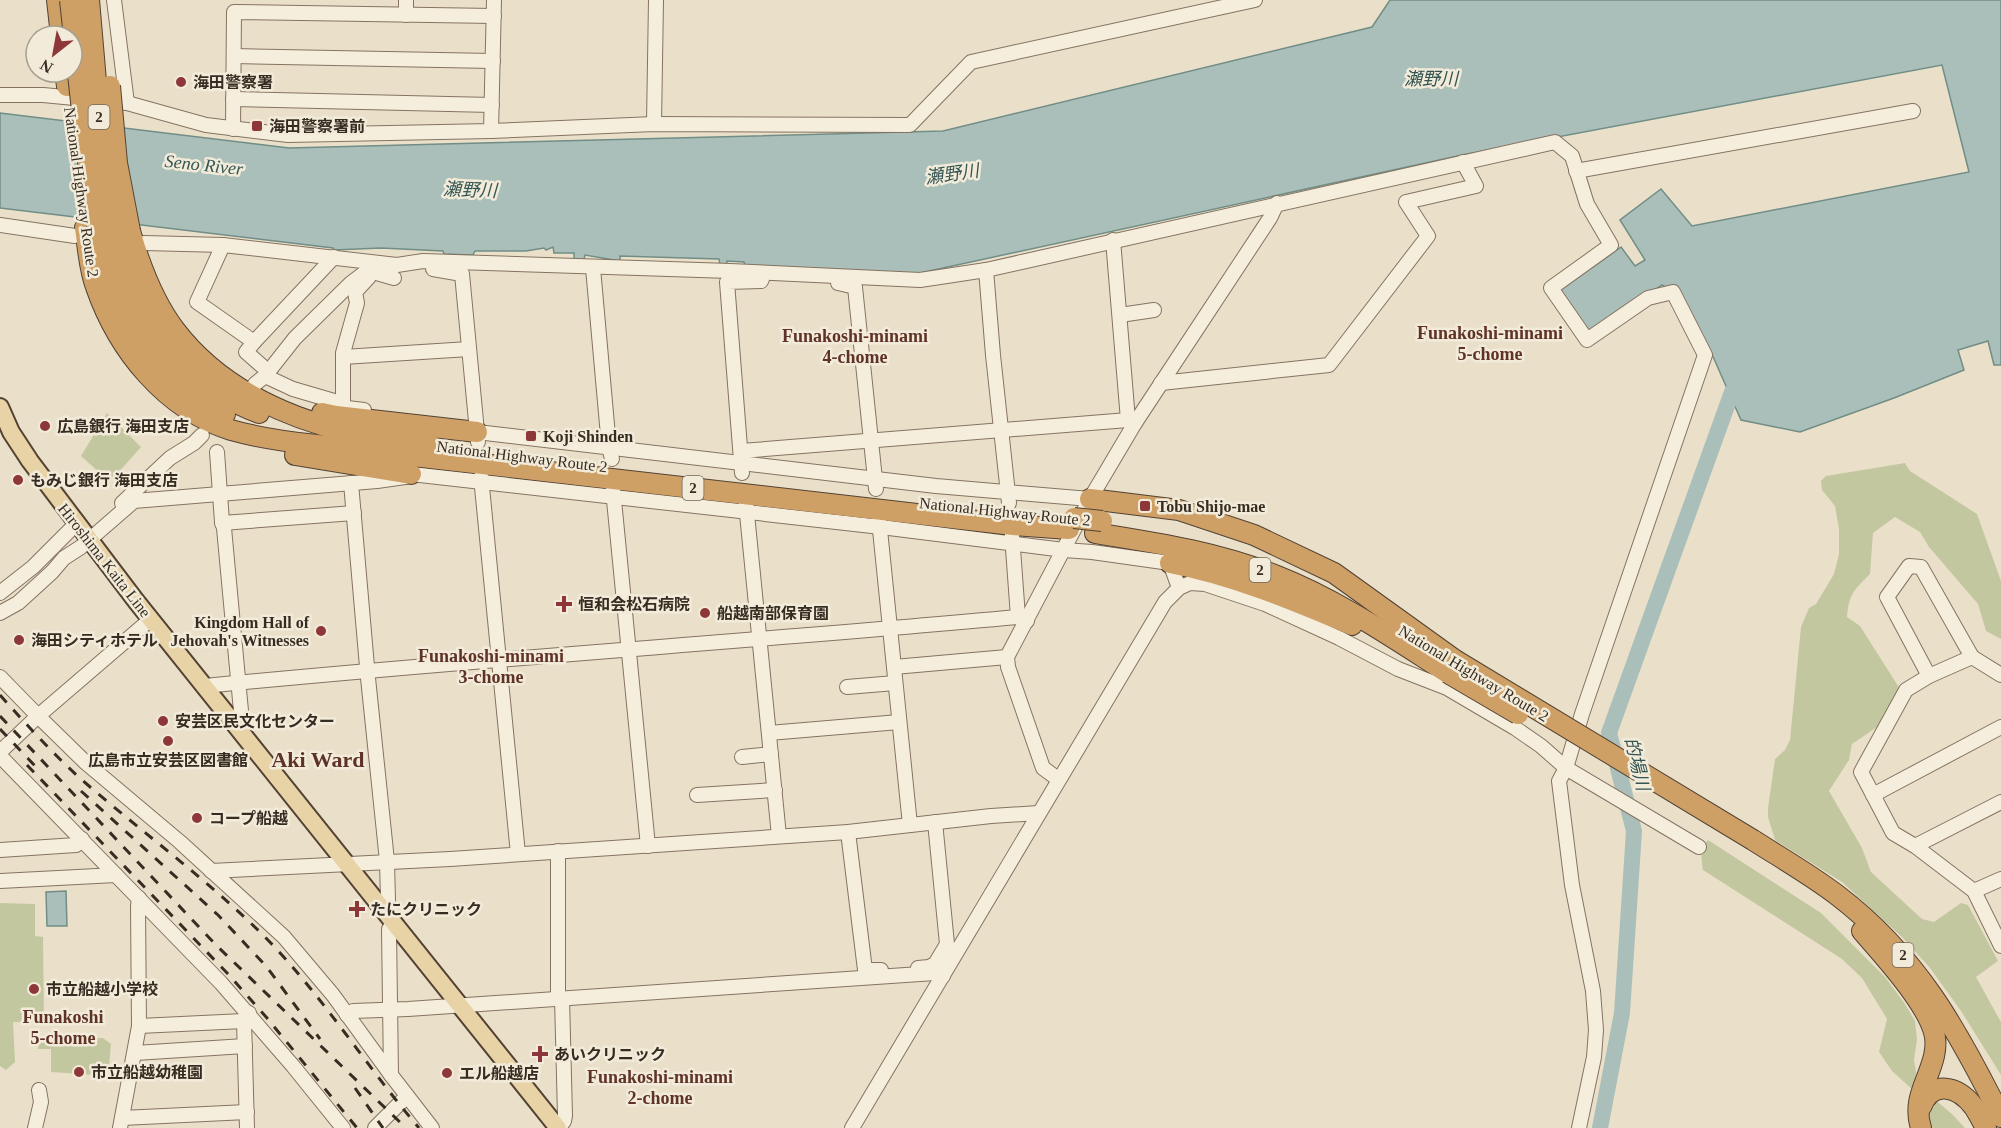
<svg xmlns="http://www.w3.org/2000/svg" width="2001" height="1128" font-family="'Times New Roman','Noto Sans JP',serif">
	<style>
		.green { fill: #c3c79f }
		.water { fill: #aabfb9; stroke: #718d86; stroke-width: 1.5 }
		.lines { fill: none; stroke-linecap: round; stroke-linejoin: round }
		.river { stroke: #aabfb9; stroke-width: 16 }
		.minor-casing { stroke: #857360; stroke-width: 16 }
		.major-casing { stroke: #534234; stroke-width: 20 }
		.highway-casing { stroke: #534234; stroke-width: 22 }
		.minor { stroke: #f5eedd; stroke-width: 14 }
		.major { stroke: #e8d3a7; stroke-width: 16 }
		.highway { stroke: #cea066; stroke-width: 20 }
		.rail { stroke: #372c22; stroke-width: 3; stroke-dasharray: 10 10; stroke-linecap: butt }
		.highway-bridge-casing { stroke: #534234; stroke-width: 22; stroke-linecap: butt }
		.highway-bridge { stroke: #cea066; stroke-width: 20 }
		.poi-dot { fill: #8d3738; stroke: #f2ebd9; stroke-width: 2 }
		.labels { text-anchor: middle; stroke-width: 5; stroke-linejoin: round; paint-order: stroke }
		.shield { fill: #f2ebd9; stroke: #6f6559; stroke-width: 1.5 }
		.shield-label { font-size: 15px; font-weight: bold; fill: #372c22 }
		.poi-label { font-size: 16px; font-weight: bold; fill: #372c22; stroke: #f2ebd9; text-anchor: start }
		.street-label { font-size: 16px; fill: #372c22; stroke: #f2ebd9 }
		.water-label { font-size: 18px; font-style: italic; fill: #335553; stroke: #f2ebd9 }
		.neighbourhood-label { font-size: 18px; font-weight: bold; fill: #5f3226; stroke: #f2ebd9 }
		.district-label { font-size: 22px; font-weight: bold; fill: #5f3226; stroke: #f2ebd9 }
	</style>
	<rect width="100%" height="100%" fill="#eae0ca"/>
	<g class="green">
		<polygon points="107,413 141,447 110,482 81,456"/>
		<path d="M1905 463 1910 471 1977 514 2001 581V639L1986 631 1978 604 1929 547 1920 532 1895 517 1873 533 1870 574C1854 590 1849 594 1847 617L1860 626 1900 689 1877 727 1852 744 1849 760 1829 791 1862 848 1871 872 1922 919 1934 922 1961 903 1968 905 1998 961 1976 977 2001 1022V1075L1961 1011 1930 968 1903 938 1842 882 1775 840 1768 817V808L1775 759 1785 750 1790 740 1801 627 1809 608 1816 604 1834 574 1839 554V529L1835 506 1822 490 1821 481 1826 476Z"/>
		<path d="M1708 840 1821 913 1885 977 1905 1004 1915 1021 1917 1040 1914 1060 1917 1077 1933 1098 1953 1115 1965 1128H1911L1913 1090 1892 1071 1879 1052 1887 1019 1862 978 1842 959 1703 870C1701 860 1700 848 1708 840Z"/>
		<polygon points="0,903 35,904 35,936 43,937 44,1023 13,1022 15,1062 6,1070 0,1066"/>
		<polygon points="103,1038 111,1044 109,1066 97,1066 95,1075 51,1072 51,1049 38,1049 39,1039"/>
	</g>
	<g class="water">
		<polygon points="1390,0 2001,0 2001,365 1994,365 1988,341 1958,350 1964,370 1894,398 1800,432 1741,420 1711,352 1667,288 1662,285 1585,337 1555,294 1621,247 1635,266 1645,260 1620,220 1661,189 1692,226 1969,172 1942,65 1467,154 911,275 745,266 744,262 727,261 726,266 720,265 719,259 620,256 620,261 585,255 584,260 574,259 574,253 554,253 553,247 546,250 544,248 526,251 475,251 473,255 444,254 443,251 381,248 334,250 333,248 0,208 0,113 289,148 943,131 1372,27"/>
		<polygon points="66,891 67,926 47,926 46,892"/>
	</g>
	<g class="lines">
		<polyline class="river" points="1600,1128 1622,1013 1634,831 1609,733 1732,392"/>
		<g class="minor-casing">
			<g id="minor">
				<polyline points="114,0 127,103"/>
				<polyline points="406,15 406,0"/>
				<polyline points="234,56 493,61"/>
				<polyline points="0,95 43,95 127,103 206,125 288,135 491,131 654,124 910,125 971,62 1255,0"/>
				<polyline points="233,99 492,105"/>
				<polyline points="654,124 656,0"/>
				<polyline points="233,129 234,12 494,16"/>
				<polyline points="491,131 494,0"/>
				<polyline points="1576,171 1913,111"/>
				<polyline points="0,225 75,236"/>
				<polyline points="1113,240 1128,420"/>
				<polyline points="144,243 223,245 397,265 423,261 730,271 920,280 986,270 1555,142 1572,156 1587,204 1611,245 1551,288 1587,340 1648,298 1673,292 1705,355 1582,714 1566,768 1559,781 1572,885 1593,991 1596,1030 1594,1057 1579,1128"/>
				<polyline points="223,245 197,302 254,342 334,257"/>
				<polyline points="593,268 609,447 612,459"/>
				<polyline points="433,269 462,274 478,442"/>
				<polyline points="986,270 993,355 1009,503"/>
				<polyline points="373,272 394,278"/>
				<polyline points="838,283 855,287 876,489"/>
				<polyline points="1120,315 1154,310"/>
				<polyline points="254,342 246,352 262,366"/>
				<polyline points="343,357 469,349"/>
				<polyline points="265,376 293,389 334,401 347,408 364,410"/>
				<polyline points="1161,383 1329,365 1428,236 1406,202 1476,186 1463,162"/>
				<polyline points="255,384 265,376 295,338 351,283 376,264"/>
				<polyline points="343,406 343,353 357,303 355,292 369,277"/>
				<polyline points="471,428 477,432 936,486 1090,499"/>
				<polyline points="741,451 1128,420 1135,423"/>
				<polyline points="217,452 222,522 224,528 241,711 234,723"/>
				<polyline points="742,473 727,282 761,281 762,279"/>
				<polyline points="481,477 518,854"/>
				<polyline points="351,483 368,678 387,861 388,901 382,908"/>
				<polyline points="613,490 648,846"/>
				<polyline points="122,503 170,458 194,443 202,435"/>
				<polyline points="746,504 779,836"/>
				<polyline points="879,520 910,825"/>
				<polyline points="222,523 354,513"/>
				<polyline points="1012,535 1018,617"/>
				<polyline points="0,593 33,567 77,523"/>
				<polyline points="0,613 18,603 52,572 64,558 81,547 134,501 377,481 405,477 411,474 881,527 1064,550 1092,552 1170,563 1179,588"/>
				<polyline points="894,667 1007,657"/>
				<polyline points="2001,675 1972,657 1929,676 1906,690 1861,772 1893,833 1915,846 1974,891 2001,946"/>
				<polyline points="1929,676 1887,597 1909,566 1921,567 1972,657"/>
				<polyline points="0,677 38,716 86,763 180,842 284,937 333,995 391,1075 432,1128"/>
				<path d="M205 686C476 659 747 642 1018 617L1027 621"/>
				<polyline points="847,687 895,683"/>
				<polyline points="769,733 899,722"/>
				<polyline points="0,752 38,716 151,619"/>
				<polyline points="0,756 221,983 293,1066 343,1128"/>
				<polyline points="742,757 771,754"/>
				<polyline points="1058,779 1043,768 1008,667 1007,657 1090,499 1135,423 1270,218 1277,203"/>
				<polyline points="697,795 775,790"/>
				<polyline points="1873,795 2001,727"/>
				<polyline points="848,832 865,970 881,970"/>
				<polyline points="1915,846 2001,802"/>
				<polyline points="0,850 76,845 82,839"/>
				<polyline points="211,871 450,859 848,832 991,816 1039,813"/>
				<polyline points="0,881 116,875"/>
				<polyline points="1974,891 2001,879"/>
				<polyline points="918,968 929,967 935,964 947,944 935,822"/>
				<polyline points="558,998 558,851"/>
				<polyline points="347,1015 353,1011 408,1009 935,973 943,976"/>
				<polyline points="139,1026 244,1021"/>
				<polyline points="135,1053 245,1046"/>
				<polyline points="391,1075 389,929 394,924"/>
				<polyline points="122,1118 247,1112"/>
				<polyline points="35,1128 41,1102 39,1090"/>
				<polyline points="120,1128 139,1026 138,906 139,898"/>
				<polyline points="247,1128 244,1021 249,1013"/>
				<polyline points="375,1128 407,1096"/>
				<polyline points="559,1128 564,1121 565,1116 562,998"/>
				<polyline points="852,1128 1165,602 1179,588 1190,583 1205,584 1265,604 1339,638 1398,669 1447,688 1515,728 1541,746 1566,768 1699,847"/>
			</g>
		</g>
		<g class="major-casing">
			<polyline id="major" points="0,407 11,432 30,461 136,601 558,1128"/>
		</g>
		<g class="highway-casing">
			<g id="highway">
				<polyline points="57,0 61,36"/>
				<polyline points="65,72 67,86"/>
				<path d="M85 228C88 247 89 269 96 287 118 350 165 409 231 430 259 438 288 442 317 445L1013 525 1069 529"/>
				<path d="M130 231C140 266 153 301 175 330 216 384 280 416 345 431 373 438 402 440 431 445"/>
				<path d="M98 232C102 249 105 269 111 286 132 340 170 390 225 414"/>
				<path d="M115 233C122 255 127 278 137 299 162 349 206 393 259 413"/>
				<polyline points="322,413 336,416 477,432"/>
				<polyline points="295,455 411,474"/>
				<polyline points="1090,499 1179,510 1254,535 1334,573 1455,660"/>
				<path d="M1095 533C1157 543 1218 552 1277 576 1338 600 1393 638 1448 673"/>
				<path d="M1170 563C1233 575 1293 600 1352 625"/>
				<path d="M1753 840C1781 858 1811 875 1837 895 1917 956 1957 1029 2001 1117"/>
				<path d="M1862 931C1883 955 1923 999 1933 1029 1936 1037 1936 1047 1934 1056 1928 1082 1912 1099 1921 1128"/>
				<path d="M1921 1107C1932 1079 1958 1086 1974 1107 1978 1113 1982 1121 1986 1128"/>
			</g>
		</g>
		<use href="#minor" class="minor"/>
		<use href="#major" class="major"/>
		<use href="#highway" class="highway"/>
		<g class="rail">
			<path d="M0 695C26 724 53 754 82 780 143 833 208 880 265 937 322 995 366 1066 419 1128"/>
			<polyline points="0,716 216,945 406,1128"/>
			<polyline points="0,729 36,767"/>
			<polyline points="27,765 229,975 267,1018 357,1128"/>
			<polyline points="81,791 218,915 266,966 320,1039"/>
			<polyline points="355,1088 383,1128"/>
		</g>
		<g class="highway-bridge-casing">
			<g id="highway-bridge">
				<polyline points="70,0 86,148 98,232"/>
				<polyline points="89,0 101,139 115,233"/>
				<polyline points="110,86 117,163 130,231"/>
				<polyline points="1074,518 1102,521"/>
				<polyline points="1455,660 1753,840"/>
				<polyline points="1448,673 1518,714"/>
			</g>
		</g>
		<use href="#highway-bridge" class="highway-bridge"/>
	</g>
	<g class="poi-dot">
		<circle cx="181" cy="82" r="6"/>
		<rect x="251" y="120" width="12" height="12" rx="3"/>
		<circle cx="45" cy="426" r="6"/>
		<rect x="525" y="430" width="12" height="12" rx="3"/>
		<circle cx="18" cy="480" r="6"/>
		<rect x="1139" y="500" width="12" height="12" rx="3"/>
		<path d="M561 595h6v6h6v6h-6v6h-6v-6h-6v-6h6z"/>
		<circle cx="705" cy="613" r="6"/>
		<circle cx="321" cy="631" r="6"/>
		<circle cx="19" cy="640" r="6"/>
		<circle cx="163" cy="721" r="6"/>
		<circle cx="168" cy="741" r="6"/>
		<circle cx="197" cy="818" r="6"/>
		<path d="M354 900h6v6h6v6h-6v6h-6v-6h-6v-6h6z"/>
		<circle cx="34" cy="989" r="6"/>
		<path d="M537 1045h6v6h6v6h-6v6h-6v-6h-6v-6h6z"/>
		<circle cx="79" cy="1072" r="6"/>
		<circle cx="447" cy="1073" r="6"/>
	</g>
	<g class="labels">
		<g class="shield">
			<rect x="88.5" y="105" width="21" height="24" rx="4.5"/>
			<rect x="682.5" y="476" width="21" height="24" rx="4.5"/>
			<rect x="1249.5" y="558" width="21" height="24" rx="4.5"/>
			<rect x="1892.5" y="943" width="21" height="24" rx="4.5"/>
		</g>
		<g class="shield-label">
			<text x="99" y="122">2</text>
			<text x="693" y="493">2</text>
			<text x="1260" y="575">2</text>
			<text x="1903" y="960">2</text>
		</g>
		<g class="poi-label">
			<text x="193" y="88">海田警察署</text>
			<text x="269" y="132">海田警察署前</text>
			<text x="57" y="432">広島銀行 海田支店</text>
			<text x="543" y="442">Koji Shinden</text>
			<text x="30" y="486">もみじ銀行 海田支店</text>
			<text x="1157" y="512">Tobu Shijo-mae</text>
			<text x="578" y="610">恒和会松石病院</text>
			<text x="717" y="619">船越南部保育園</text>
			<text x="309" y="628" text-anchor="end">Kingdom Hall of<tspan x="309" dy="18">Jehovah's Witnesses</tspan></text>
			<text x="31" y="646">海田シティホテル</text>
			<text x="175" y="727">安芸区民文化センター</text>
			<text x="168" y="766" text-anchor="middle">広島市立安芸区図書館</text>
			<text x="209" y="824">コープ船越</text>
			<text x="370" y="915">たにクリニック</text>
			<text x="46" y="995">市立船越小学校</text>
			<text x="554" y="1060">あいクリニック</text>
			<text x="91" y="1078">市立船越幼稚園</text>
			<text x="459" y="1079">エル船越店</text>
		</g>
		<g class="street-label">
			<text transform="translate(82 192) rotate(82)" y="6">National Highway Route 2</text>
			<text transform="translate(522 456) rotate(7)" y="6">National Highway Route 2</text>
			<text transform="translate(1005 511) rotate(6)" y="6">National Highway Route 2</text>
			<text transform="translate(105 560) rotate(52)" y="6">Hiroshima Kaita Line</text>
			<text transform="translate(1474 673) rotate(31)" y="6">National Highway Route 2</text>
		</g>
		<g class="water-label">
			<text x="1431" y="85">瀬野川</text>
			<text transform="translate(204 165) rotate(6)" y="6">Seno River</text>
			<text transform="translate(952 174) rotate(-8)" y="6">瀬野川</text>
			<text transform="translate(470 190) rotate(2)" y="6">瀬野川</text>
			<text transform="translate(1637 764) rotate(76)" y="6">的場川</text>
		</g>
		<g class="neighbourhood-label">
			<text x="1490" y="339">Funakoshi-minami<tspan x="1490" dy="21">5-chome</tspan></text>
			<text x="855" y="342">Funakoshi-minami<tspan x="855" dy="21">4-chome</tspan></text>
			<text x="491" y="662">Funakoshi-minami<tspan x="491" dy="21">3-chome</tspan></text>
			<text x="63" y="1023">Funakoshi<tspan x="63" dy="21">5-chome</tspan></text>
			<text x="660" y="1083">Funakoshi-minami<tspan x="660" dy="21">2-chome</tspan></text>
		</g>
		<g class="district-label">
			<text x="318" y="767">Aki Ward</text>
		</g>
	</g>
	<g transform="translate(54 54) rotate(211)"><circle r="28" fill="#f2ebd9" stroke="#a79f90" stroke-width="1.5"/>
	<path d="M0-4.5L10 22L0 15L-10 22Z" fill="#8d3738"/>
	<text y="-9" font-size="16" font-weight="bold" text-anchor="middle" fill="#372c22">N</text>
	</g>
</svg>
